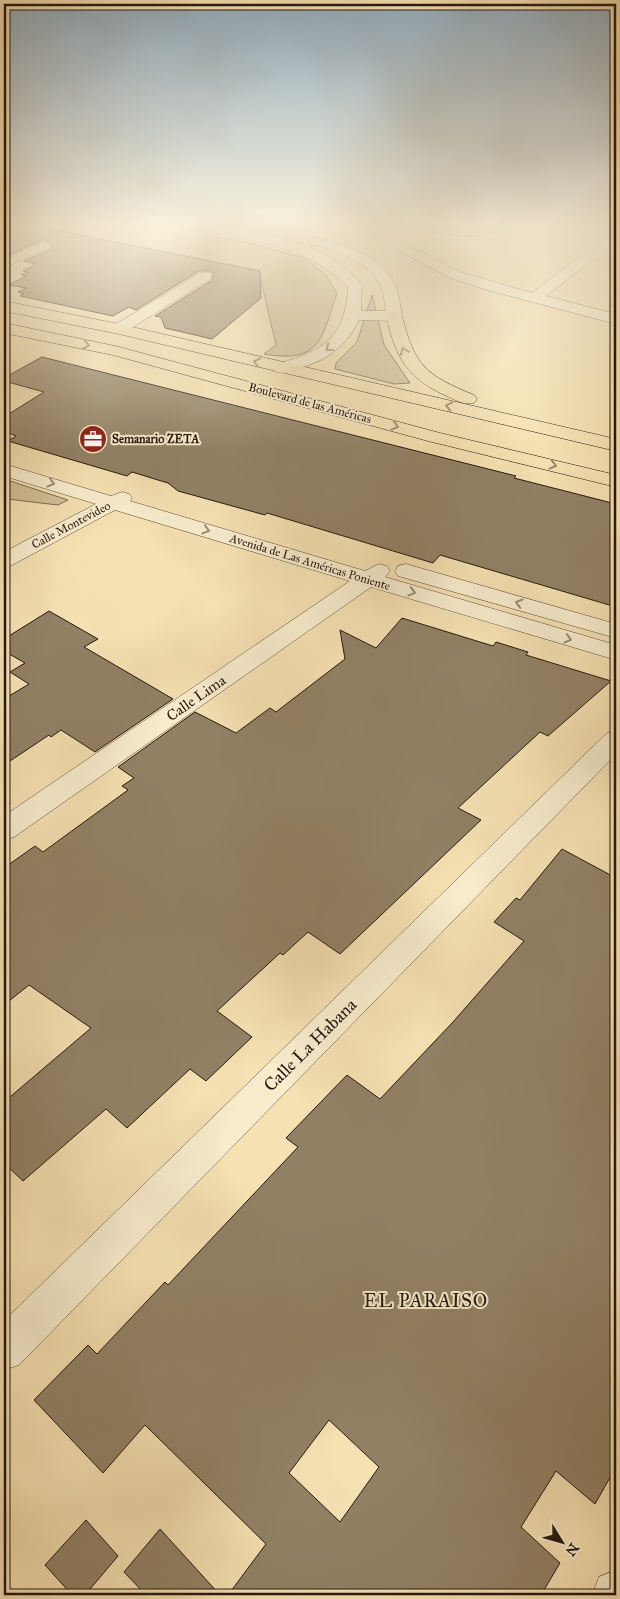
<svg xmlns="http://www.w3.org/2000/svg" width="620" height="1599" font-family="'IM FELL Great Primer',serif">
	<style>
		.green { fill: #d2bf97; stroke: #7c6c54 }
		.building { fill: #928165; stroke: #261811; fill-rule: evenodd }
		.lines { fill: none; stroke-linecap: round; stroke-linejoin: round }
		.minor-casing { stroke: #5a4a39; stroke-width: 1 }
		.major-casing { stroke: #261811; stroke-width: 1 }
		.minor { fill: #f8eccd; fill-rule: evenodd }
		.major { fill: #f5e1b2; fill-rule: evenodd }
		.oneway { stroke: #98876a }
		.oneway2 { stroke: #9a8d78 }
		.labels { text-anchor: middle; stroke-width: 4; stroke-linejoin: round; paint-order: stroke }
		.far-street-label { font-size: 12px; fill: #261811; stroke: #f8eccd }
		.far-poi-label { font-size: 12px; font-weight: bold; fill: #261811; stroke: #f8eccd; text-anchor: start }
		.street-label { font-size: 15px; fill: #261811; stroke: #f8eccd }
		.near-street-label { font-size: 18px; fill: #261811; stroke: #f8eccd }
		.near-neighbourhood-label { font-size: 19px; letter-spacing: 1px; fill: #261811; stroke: #f8eccd }
	</style>
	<rect width="100%" height="100%" fill="#f5e1b2"/>
	<filter id="stains"><feTurbulence type="fractalNoise" baseFrequency=".004" numOctaves="4"/><feColorMatrix values="0 0 0 0 .2 0 0 0 0 .09 0 0 0 0 .02 0 0 0 .5 -.17"/></filter>
	<radialGradient id="worn" r=".72"><stop offset=".6" stop-color="#630" stop-opacity="0"/><stop offset="1" stop-color="#630" stop-opacity=".3"/></radialGradient>
	<g class="green">
		<path d="M34 225H167L260 246 304 258 326 275 337 293C322 338 321 364 264 354L276 345 259 272Z"/>
		<path d="M408 225H513C484 243 438 237 408 225Z"/>
		<polygon points="372,295 384,345 410,383 394,384 335,369 336,363 357,342"/>
		<polygon points="4,479 68,500 58,505 7,499 4,498"/>
	</g>
	<g class="building">
		<polygon points="4,225 27,225 80,235 260,271 261,298 212,339 165,328 161,317 155,316 211,281 214,275 210,271 199,271 136,310 129,307 113,316 20,296 24,294 18,292 26,288 9,285 26,276 21,275 28,272 23,271 36,264 24,261 50,250 53,245 43,239 4,257"/>
		<polygon points="42,357 516,476 514,478 616,504 616,607 440,555 433,563 267,513 265,515 178,491 168,483 158,480 132,472 127,476 8,441 16,436 4,431 4,417 44,392 4,381 4,378"/>
		<polygon points="49,611 98,639 84,647 173,699 95,752 61,730 51,737 49,735 4,765 4,699 29,684 10,672 25,663 4,651 4,639"/>
		<polygon points="402,618 493,646 496,642 528,652 526,655 611,681 548,736 540,732 458,808 481,820 340,954 308,932 283,955 280,953 217,1011 252,1037 206,1081 190,1069 127,1128 106,1109 23,1181 4,1163 4,1102 91,1028 29,985 4,1005 4,868 35,846 43,852 128,790 122,786 134,778 118,767 195,712 236,733 270,708 276,712 345,659 340,630 376,648"/>
		<path d="M562 849 616 878V1467L595 1504 556 1471 521 1527 560 1563 541 1595H228L266 1544 145 1425 103 1473 34 1400 88 1345 97 1354 165 1282 168 1285 298 1147 286 1138 347 1075 380 1099 453 1022 524 941 494 922 516 898 520 900ZM329 1420 379 1467 340 1522 289 1473Z"/>
		<polygon points="86,1520 118,1556 85,1595 72,1595 45,1565"/>
		<polygon points="160,1529 220,1595 146,1595 124,1572"/>
	</g>
	<g class="lines">
		<g class="minor-casing">
			<g id="minor">
				<path d="M194 225C245 225 331 241 362 286L361 311H386C384 301 384 289 378 281 365 259 333 251 310 244L308 241 315 237C342 244 380 255 394 282 399 292 400 305 402 316L399 319 394 321 359 320C347 345 327 361 299 368 291 371 284 374 276 372L274 368 276 364C322 352 346 338 348 287 305 244 251 242 195 228Z"/>
				<polygon points="352,225 369,225 460,272 532,293 611,233 616,232 616,242 546,296 616,314 616,324 487,290 450,278"/>
				<polygon points="44,241 51,245 49,248 4,268 4,259"/>
				<polygon points="205,272 210,273 212,276 210,279 125,332 113,332 111,329 113,326 200,273"/>
				<polygon points="4,464 111,496 122,492 129,494 132,498 130,501 365,571 379,564 387,566 390,571 385,577 616,645 616,660 371,587 14,837 4,840 4,816 350,581 115,510 12,565 4,566 4,552 96,504 4,476"/>
				<polygon points="406,564 616,624 616,638 398,576 395,571 398,566"/>
				<polygon points="616,731 616,754 19,1365 4,1370 4,1321 607,733"/>
				<polygon points="616,1570 616,1595 592,1595 599,1577"/>
			</g>
		</g>
		<g class="major-casing">
			<g id="major">
				<polygon points="4,301 119,324 616,439 616,451 119,334 4,311"/>
				<path d="M394 311 399 313 402 316C415 367 426 375 474 395L477 399 474 403C465 405 457 401 449 397 407 379 396 358 386 316L389 313Z"/>
				<polygon points="4,323 115,346 440,433 616,475 616,487 428,441 113,355 4,333"/>
			</g>
		</g>
		<use href="#minor" class="minor"/>
		<use href="#major" class="major"/>
	</g>
	<defs><path id="oneway-chevron" d="M-2-3.5L2.5 0L-2 3.5" fill="none" stroke-width="1.6" stroke-linecap="round" stroke-linejoin="round" transform="scale(1.25)"/></defs>
	<g class="oneway">
		<use href="#oneway-chevron" transform="translate(86 345) rotate(12)"/>
		<use href="#oneway-chevron" transform="translate(404 351) rotate(-111)"/>
		<use href="#oneway-chevron" transform="translate(257 362) rotate(-166)"/>
		<use href="#oneway-chevron" transform="translate(449 406) rotate(-167)"/>
		<use href="#oneway-chevron" transform="translate(395 426) rotate(15)"/>
		<use href="#oneway-chevron" transform="translate(553 465) rotate(14)"/>
	</g>
	<g class="oneway2">
		<use href="#oneway-chevron" transform="translate(329 348) rotate(142)"/>
		<use href="#oneway-chevron" transform="translate(51 483) rotate(16)"/>
		<use href="#oneway-chevron" transform="translate(206 530) rotate(17)"/>
		<use href="#oneway-chevron" transform="translate(412 592) rotate(16)"/>
		<use href="#oneway-chevron" transform="translate(519 603) rotate(-164)"/>
		<use href="#oneway-chevron" transform="translate(568 639) rotate(16)"/>
	</g>
	<linearGradient id="sky" x2="0" y2="1"><stop stop-color="#91abbc"/><stop offset="0.5" stop-color="#faf2dc"/><stop offset="1" stop-color="#faf2dc" stop-opacity="0"/></linearGradient>
	<rect width="620" height="449" fill="url(#sky)"/>
	<defs>
		<g id="office-disc" transform="scale(1.4375)"><circle r="9.5" fill="#8f2418" stroke="#f8eccd"/><path d="M-6-3h4V-5.5h4V-3h4V5H-6ZM-1-4.5V-3h2v-1.5ZM-6 0V1H6V0Z" fill="#fff"/></g>
	</defs>
	<g fill-rule="evenodd">
		<use href="#office-disc" x="93" y="439"/>
	</g>
	<g class="labels">
		<g class="far-street-label">
			<text transform="translate(310 403) rotate(15)" y="4">Boulevard de las Américas</text>
			<text transform="translate(71 525) rotate(-28)" y="4">Calle Montevideo</text>
			<text transform="translate(310 562) rotate(17)" y="4">Avenida de Las Américas Poniente</text>
		</g>
		<g class="far-poi-label">
			<text x="112" y="443">Semanario ZETA</text>
		</g>
		<g class="street-label">
			<text transform="translate(196 698) rotate(-35)" y="5">Calle Lima</text>
		</g>
		<g class="near-street-label">
			<text transform="translate(310 1045) rotate(-45)" y="6">Calle La Habana</text>
		</g>
		<g class="near-neighbourhood-label">
			<text x="426" y="1307">EL PARAISO</text>
		</g>
	</g>
	<rect width="620" height="1599" fill="none" stroke="#f5e1b2" stroke-width="20"/>
	<rect x="5" y="5" width="610" height="1589" fill="none" stroke="#261811" stroke-width="2.5"/>
	<rect x="10" y="10" width="600" height="1579" fill="none" stroke="#261811"/>
	<g transform="translate(562 1542) rotate(127)" stroke="#f8eccd" stroke-width="4" paint-order="stroke">
	<path d="M0-4L9 19L0 12L-9 19Z" fill="#261811"/>
	<text y="-8" font-size="14" font-weight="bold" text-anchor="middle" fill="#261811">N</text>
	</g>
	<rect width="100%" height="100%" filter="url(#stains)"/>
	<rect width="100%" height="100%" fill="url(#worn)"/>
</svg>
